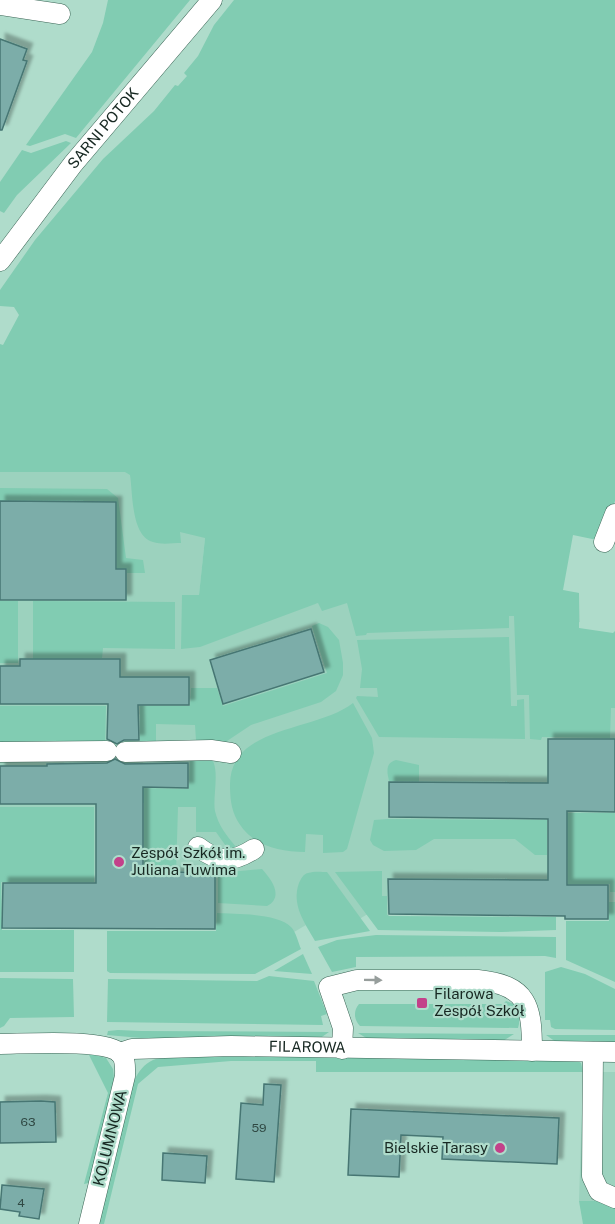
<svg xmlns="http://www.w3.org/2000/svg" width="615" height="1224" font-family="'Public Sans',sans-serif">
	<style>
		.built { fill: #9cd2be }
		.green { fill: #81ccb2 }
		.building { fill: #7cada9; stroke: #467673; stroke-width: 1.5; filter: url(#shadow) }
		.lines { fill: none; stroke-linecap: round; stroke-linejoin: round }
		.minor-casing { stroke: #3a6455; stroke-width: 21 }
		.minor { stroke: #fff; stroke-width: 20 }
		.oneway { fill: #979e9c }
		.poi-dot { fill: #c3418a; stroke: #afdccb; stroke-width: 2 }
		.labels { text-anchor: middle; stroke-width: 4.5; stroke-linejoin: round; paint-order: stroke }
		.number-label { font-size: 12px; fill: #304944 }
		.street-label { font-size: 15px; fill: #172822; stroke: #afdccb }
		.poi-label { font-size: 15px; fill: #172822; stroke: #afdccb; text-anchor: start }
	</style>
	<defs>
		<filter id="shadow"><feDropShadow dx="5.5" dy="-5.5" stdDeviation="1.5" flood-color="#0004"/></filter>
	</defs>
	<rect width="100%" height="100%" fill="#afdccb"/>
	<g class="built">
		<polygon points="0,455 151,460 205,538 195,635 318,603 495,584 579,593 580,622 553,625 615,694 615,919 565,919 564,916 561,916 389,914 366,915 361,918 306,925 294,932 215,929 2,928 3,915 0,914"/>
		<polygon points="583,1072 615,1072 615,1207 599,1201 579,1201"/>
	</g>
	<g class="green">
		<polygon points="108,0 190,0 76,138 65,134 30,146 26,145 92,52 103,23"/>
		<path d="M234 0H615V501L597 540 573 535 563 590 579 593V628L613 633 615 631V708H611L610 738 542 737 541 740 530 739 529 695H517L514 616H509V628L367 633 366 635 356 636 347 603 322 611 318 603 200 647 181 649 182 595H199L205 538 180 532 181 543C172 543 162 545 153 542 131 536 133 494 130 475L125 472H0V344L3 345 19 315 14 307 0 306V290L35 240 103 159 154 111 175 85 178 86 187 76 184 73 198 56 214 25Z"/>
		<polygon points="66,141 71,143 17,195 4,213 0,211 0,182 22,150 31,153"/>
		<polygon points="0,488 107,489 118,498 126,558 143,560 145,573 127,573 127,569 117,569 116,502 0,501"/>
		<rect x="0" y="601" width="18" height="62"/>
		<polygon points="33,601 175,602 175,649 103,648 102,658 49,659 48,666 33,666"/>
		<polygon points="319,623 328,627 339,640 343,663 343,675 336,691 321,702 251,725 224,743 199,743 196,740 195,725 156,724 156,743 140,745 140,706 190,706 191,688 217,688 223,706 327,673 312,626"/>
		<polygon points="509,637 511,706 517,706 517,700 524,699 525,739 379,737 356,698 357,696 378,697 377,688 360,688 362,669 357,640"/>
		<path d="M353 703 372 738 374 753 347 849 343 852 323 853V835L306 834 305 852C277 851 252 846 237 820 231 809 230 797 230 784 231 725 316 732 353 703Z"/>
		<polygon points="0,706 106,706 105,746 0,746"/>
		<path d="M190 754C195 754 204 754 208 756 222 763 212 797 215 811 218 825 227 836 236 847L228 849 216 832H196V807H178L176 873H144V803H137V788L189 789Z"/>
		<path d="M396 760 419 765V782L389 781C387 772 385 763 396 760Z"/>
		<polygon points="0,807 94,807 94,882 1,882 2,930 74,930 74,972 0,972"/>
		<polygon points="567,813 615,813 615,892 610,892 610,884 568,884"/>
		<polygon points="388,819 547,820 547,855 535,855 515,839 434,839 416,850 384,851 373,845 370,840 374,820"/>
		<path d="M262 869C272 880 284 897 267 906L218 903V873Z"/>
		<polygon points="382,871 382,896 387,896 387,914 389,916 556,917 556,930 501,932 378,930 335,872"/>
		<path d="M327 872 330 876 370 931 315 941C305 923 291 905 299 883 301 879 303 874 308 873 314 871 322 872 327 872Z"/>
		<polygon points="609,902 615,902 615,982 566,960 566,921 609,921"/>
		<path d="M217 913C234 914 278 913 291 927 296 932 298 942 301 949L255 974 110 973 107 971V931H216Z"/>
		<polygon points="376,935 556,937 556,958 545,956 356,957 356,967 332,972 318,947 337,940"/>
		<polygon points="303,954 312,974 274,971"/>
		<polygon points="561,967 585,974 615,989 615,1030 555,1029 551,1027 550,1020 545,1020 545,972"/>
		<polygon points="269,976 314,981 327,1014 321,1016 323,1025 107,1022 108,979 257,981"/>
		<polygon points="0,978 73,979 74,1017 10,1018 4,1026 0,1028"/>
		<path d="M506 1001 514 1004C518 1012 521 1019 518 1028L360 1026C354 1020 353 1011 359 1004H503Z"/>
		<polygon points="118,1030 141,1031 329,1032 319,1039 141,1038 107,1035 108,1031"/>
		<polygon points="358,1033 514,1034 503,1041 368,1039"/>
		<polygon points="546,1035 615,1035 615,1044 556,1042"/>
		<polygon points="88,1053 106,1058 113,1069 114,1078 89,1183 84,1184 108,1093"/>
		<path d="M231 1054 578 1061 581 1063 583 1072H316V1061H231L158 1067 138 1084 104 1224H98L134 1081C138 1072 144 1064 153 1060 171 1053 210 1055 231 1054Z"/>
		<polygon points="579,1201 599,1201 615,1207 615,1224 583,1224"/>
	</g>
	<g class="building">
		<polygon points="0,39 27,49 23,60 27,61 2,130 0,130"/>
		<polygon points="0,501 116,502 116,569 126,569 126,600 0,600"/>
		<polygon points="311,629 324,672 223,704 210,660"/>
		<polygon points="20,659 120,659 120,677 189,677 189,705 138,705 139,740 124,740 117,744 107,739 108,704 0,704 0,666 20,666"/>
		<polygon points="548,739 615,739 615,812 567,811 567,885 608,885 608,919 565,919 565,916 389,914 388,879 548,880 548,819 389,817 389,782 548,783"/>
		<polygon points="115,759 125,764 188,763 188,788 143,787 143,874 178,874 178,872 215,874 215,929 2,928 3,883 96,883 96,804 0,804 0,766 47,766 47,764 107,763"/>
		<polygon points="264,1084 281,1085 274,1182 236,1179 241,1103 263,1105"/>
		<polygon points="41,1101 55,1102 56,1142 0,1143 0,1102"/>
		<polygon points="351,1109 559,1118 557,1164 442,1159 443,1137 401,1135 399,1177 348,1175"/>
		<polygon points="163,1153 207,1156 205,1183 162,1180"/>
		<polygon points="2,1185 44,1189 39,1219 19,1216 20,1212 0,1209"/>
	</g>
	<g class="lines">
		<g class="minor-casing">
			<g id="minor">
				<polyline points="0,5 60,14"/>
				<path id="s1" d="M0 261 73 164 212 0"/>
				<polyline points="604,542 615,514"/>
				<polyline points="0,752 107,751"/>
				<polyline points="125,752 211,750 231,753"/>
				<path d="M198 847C219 863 232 863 254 849"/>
				<path d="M0 1044C23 1044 107 1038 121 1054 126 1060 125 1069 125 1076L89 1224"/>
				<path d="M342 1049 343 1028 329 987 357 980H478C528 985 532 1006 532 1051"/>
				<polyline points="593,1052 592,1176 599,1191 615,1198"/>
				<path id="s2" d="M120 1053 132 1049 231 1046 615 1052"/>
			</g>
		</g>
		<use href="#minor" class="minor"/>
	</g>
	<defs><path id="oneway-solid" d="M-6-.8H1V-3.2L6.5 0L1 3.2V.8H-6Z" transform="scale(1.5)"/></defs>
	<use class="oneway" href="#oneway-solid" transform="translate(373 980) rotate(1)"/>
	<g class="poi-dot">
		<circle cx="119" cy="862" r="6"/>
		<rect x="416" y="997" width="12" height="12" rx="3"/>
		<circle cx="500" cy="1148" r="6"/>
	</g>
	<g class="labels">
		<g class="number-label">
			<text x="28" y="1126">63</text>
			<text x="259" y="1132">59</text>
			<text x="21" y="1207">4</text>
		</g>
		<g class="street-label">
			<text dy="5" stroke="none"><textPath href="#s1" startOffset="168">SARNI POTOK</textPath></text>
			<text dy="5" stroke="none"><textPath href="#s2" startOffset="188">FILAROWA</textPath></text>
			<text transform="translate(110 1138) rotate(-76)" y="5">KOLUMNOWA</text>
		</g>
		<g class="poi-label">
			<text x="131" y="858">Zespół Szkół im.<tspan x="131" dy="17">Juliana Tuwima</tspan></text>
			<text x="434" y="999">Filarowa<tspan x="434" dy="17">Zespół Szkół</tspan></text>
			<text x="488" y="1153" text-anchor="end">Bielskie Tarasy</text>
		</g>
	</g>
</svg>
